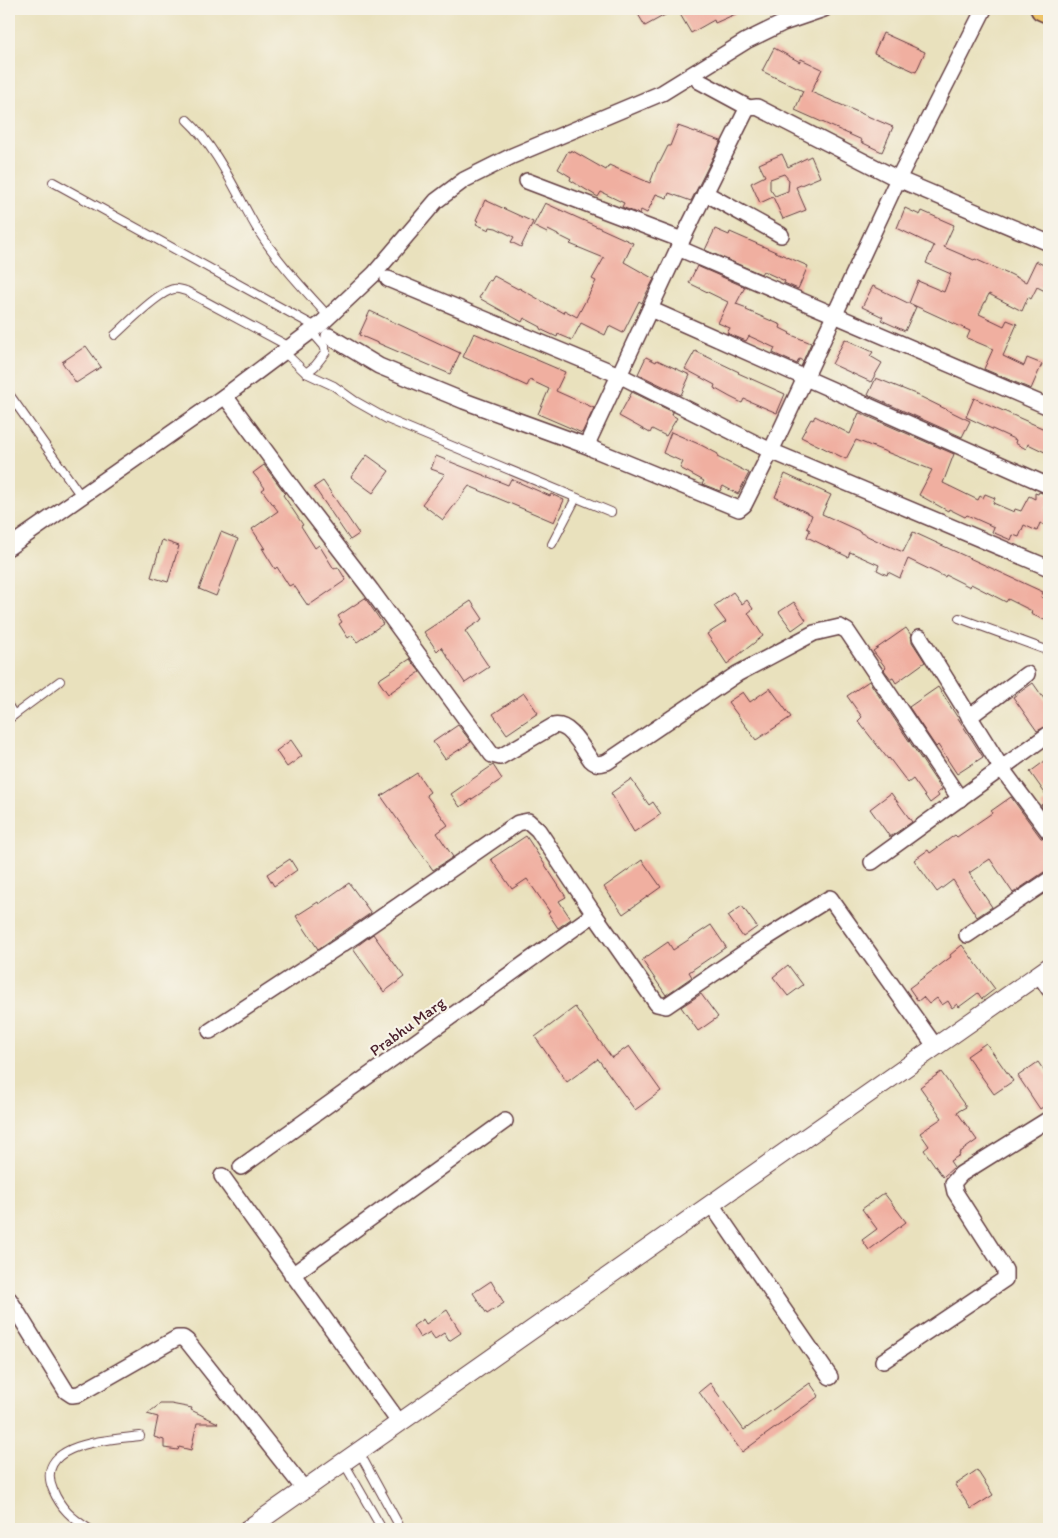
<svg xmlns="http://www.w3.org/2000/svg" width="1058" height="1538" font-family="Itim,sans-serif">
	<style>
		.building { fill: #f0afa0; fill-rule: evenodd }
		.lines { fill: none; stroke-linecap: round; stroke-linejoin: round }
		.service-casing { stroke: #623c41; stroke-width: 10 }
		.minor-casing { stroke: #623c41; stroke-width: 18 }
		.tertiary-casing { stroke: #623c41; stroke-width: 20 }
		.primary-casing { stroke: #623c41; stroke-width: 25 }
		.service { stroke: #fff; stroke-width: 8 }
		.minor { stroke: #fff; stroke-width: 15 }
		.tertiary { stroke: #fff; stroke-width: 18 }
		.primary { stroke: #eec469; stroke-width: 22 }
		.labels { text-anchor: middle; stroke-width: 4.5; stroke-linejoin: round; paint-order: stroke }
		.street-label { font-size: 16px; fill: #4a1f2b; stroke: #f7f3e8 }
	</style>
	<rect width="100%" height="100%" fill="#f7f3e8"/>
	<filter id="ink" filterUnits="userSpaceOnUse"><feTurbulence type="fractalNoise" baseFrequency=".02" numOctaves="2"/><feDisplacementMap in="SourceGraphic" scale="10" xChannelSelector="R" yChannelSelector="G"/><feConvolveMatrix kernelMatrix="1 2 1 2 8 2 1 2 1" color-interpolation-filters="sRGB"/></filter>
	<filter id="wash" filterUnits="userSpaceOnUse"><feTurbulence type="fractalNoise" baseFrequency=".0096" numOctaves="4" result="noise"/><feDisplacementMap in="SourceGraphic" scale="20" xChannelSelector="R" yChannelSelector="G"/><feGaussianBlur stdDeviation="1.12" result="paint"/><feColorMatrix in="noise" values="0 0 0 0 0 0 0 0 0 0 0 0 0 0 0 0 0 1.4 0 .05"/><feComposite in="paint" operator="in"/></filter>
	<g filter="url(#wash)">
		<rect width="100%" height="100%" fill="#e9e1bd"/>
		<g id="blocks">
			<g class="building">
				<polygon points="635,9 676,9 645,26"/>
				<polygon points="677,9 747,9 715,23 714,20 691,33"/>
				<polygon points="883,33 925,52 916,72 874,53"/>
				<polygon points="774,48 800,62 801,59 822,69 811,92 893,127 882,152 861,142 862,140 795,110 803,91 762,71"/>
				<polygon points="678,126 721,141 691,201 669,193 667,198 656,194 647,213 641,210 639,214 622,207 624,203 601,192 598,197 570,180 571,177 558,169 568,151 570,152 571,150 606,170 609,165 650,183 658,162 660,162 668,146 670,146"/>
				<path d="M782 154 788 167 811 156 820 177 796 187 806 210 783 219 773 197 760 203 751 183 765 176 759 164ZM784 174 789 180 788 191 775 196 770 189V179Z"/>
				<polygon points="485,200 533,222 521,247 511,242 514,237 496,228 490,227 489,230 476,224 478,221 476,220"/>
				<polygon points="545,203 633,243 624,262 654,279 646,294 642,303 639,301 623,333 609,326 605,335 581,323 572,340 558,334 557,337 540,329 541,327 524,318 522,322 479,298 489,280 491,281 494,276 518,289 519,288 563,313 564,310 577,317 596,281 592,279 604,258 570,244 572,242 548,230 547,233 533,226"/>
				<polygon points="905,208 920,215 922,211 954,225 944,247 974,260 975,259 1008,274 1008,273 1026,282 1036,261 1049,268 1045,277 1049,279 1045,291 1037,287 1031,299 1028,297 1022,311 989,294 979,314 1004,326 1007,320 1017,324 1003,356 1024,366 1027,358 1042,364 1031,389 984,369 993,349 967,338 970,331 909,303 918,281 944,292 951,274 926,263 934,246 897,228"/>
				<polygon points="715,229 729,235 730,232 808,266 798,289 784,283 785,281 763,271 761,274 705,250"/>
				<polygon points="697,266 745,287 736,304 747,308 746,310 781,325 780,328 790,333 789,334 811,343 803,361 799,359 797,364 773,353 775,348 760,341 749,336 746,341 727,333 730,328 718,323 728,302 689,283"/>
				<polygon points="873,286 916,307 905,331 881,320 883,317 862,307"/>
				<polygon points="370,311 460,353 450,374 359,335"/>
				<polygon points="474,333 565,372 556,391 594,408 582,433 538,414 549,389 530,380 527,386 463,357"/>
				<polygon points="845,339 873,352 870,356 882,363 871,382 832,364"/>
				<polygon points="86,346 101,367 76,383 62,362"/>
				<polygon points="695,351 739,372 738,373 785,394 777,413 744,399 742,403 730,397 714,388 715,385 685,369"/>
				<polygon points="646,357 656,362 657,360 690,375 681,395 638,374"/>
				<polygon points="876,378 913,393 970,421 962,437 868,395"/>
				<polygon points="632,392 673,412 672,415 677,418 666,436 652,429 650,433 619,416"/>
				<polygon points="974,398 1049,431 1049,454 1028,444 1026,449 1015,443 1016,440 966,417"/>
				<polygon points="859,413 860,413 954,454 943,483 978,500 980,496 983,498 985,494 995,498 993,503 1014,512 1015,509 1021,511 1029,496 1035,499 1035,493 1038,494 1039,492 1049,495 1049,500 1045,510 1049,512 1049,527 1040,523 1037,531 1024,525 1019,537 1013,535 1011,540 992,532 994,527 967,515 965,517 949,509 948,511 919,495 932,470 856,440 846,459 801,437 811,419 813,420 815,416 850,434"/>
				<polygon points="671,432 701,445 718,454 717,457 749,473 738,494 723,486 720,491 702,484 704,481 680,468 683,462 663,453"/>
				<polygon points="367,455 389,471 373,493 351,477"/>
				<polygon points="436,456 508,485 511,479 550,496 551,494 564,500 554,522 469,486 443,520 422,504 445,474 431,469"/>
				<polygon points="264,465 285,493 283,495 303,525 301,526 315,548 319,545 334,569 338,567 346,580 308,606 293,584 289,586 277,567 275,569 262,548 265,549 252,529 278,511 262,490 265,488 253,473"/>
				<polygon points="785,474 831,495 822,514 859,531 859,532 882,543 903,552 913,532 1043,592 1041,597 1049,601 1049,622 1031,614 1032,611 1008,599 1006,602 971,584 970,587 946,575 945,577 908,559 900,578 888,572 887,575 877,570 879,565 850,552 848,557 807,537 810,530 807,528 812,515 775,497"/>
				<polygon points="323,481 359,534 350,540 314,487"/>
				<polygon points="221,532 238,539 216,596 199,589"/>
				<polygon points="162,540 179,546 168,582 151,577"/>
				<polygon points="733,592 742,604 747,600 753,609 748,613 763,636 727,664 707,634 726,622 714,606"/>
				<polygon points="365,598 383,624 357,642 352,635 348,638 339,624 342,622 338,616"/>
				<polygon points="471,601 483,619 465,631 489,667 465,683 441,647 437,651 424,632"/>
				<polygon points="794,602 806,620 792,630 779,612"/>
				<polygon points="906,628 911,635 912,642 925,662 896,683 893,678 891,679 884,670 886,668 873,651"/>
				<polygon points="410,659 420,672 388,694 378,680"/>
				<polygon points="869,681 942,790 937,793 939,796 930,803 913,779 908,783 889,758 888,759 858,721 862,717 847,696"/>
				<polygon points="1033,683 1049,706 1049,725 1037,731 1013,697"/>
				<polygon points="938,687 983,757 957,774 938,745 936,747 909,707"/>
				<polygon points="770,688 791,717 756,740 728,702 743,692 750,702"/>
				<polygon points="524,693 538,713 507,734 493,714"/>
				<polygon points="458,725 471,742 445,759 433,742"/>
				<polygon points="291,740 302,756 287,767 276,751"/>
				<polygon points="1049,758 1049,799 1030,772"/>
				<polygon points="493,765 502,779 460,807 451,794"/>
				<polygon points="417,773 430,792 426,795 448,825 437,833 453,857 433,870 381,796"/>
				<polygon points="631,779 649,805 653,802 661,814 634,832 611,793"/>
				<polygon points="891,793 912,822 890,837 870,809"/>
				<polygon points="1011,797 1041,838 1049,841 1049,871 1044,872 1013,893 990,859 969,873 992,907 977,917 953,880 937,892 914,860 928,850 930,853 955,835 957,837 992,813 991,811"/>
				<polygon points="1049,800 1049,817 1041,805"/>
				<polygon points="526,836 566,897 559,901 571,919 558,928 548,913 550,912 527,879 512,889 491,859"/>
				<polygon points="290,859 297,870 274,886 267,874"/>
				<polygon points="642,860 661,887 623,914 604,887"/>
				<polygon points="349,883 371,913 318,949 296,916 318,902 319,904"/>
				<polygon points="742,906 757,927 743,937 728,916"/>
				<polygon points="711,925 726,947 689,972 692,977 666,995 642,960 668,942 673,950"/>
				<polygon points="373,934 404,977 384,992 353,949"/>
				<polygon points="962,945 995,989 982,999 978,993 959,1007 957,1004 952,1008 948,1001 942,1005 937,998 929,1004 923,997 918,1001 909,988 951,957 950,955"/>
				<polygon points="788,965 803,985 788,996 773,977"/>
				<polygon points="701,994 718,1017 698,1031 681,1007"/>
				<polygon points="575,1007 612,1058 629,1046 661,1091 635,1110 598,1059 567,1082 535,1037"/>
				<polygon points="986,1043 1013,1081 994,1094 967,1056"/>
				<polygon points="1038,1062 1049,1078 1049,1103 1040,1109 1018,1076"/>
				<polygon points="941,1072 966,1107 957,1112 977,1140 959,1153 960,1155 950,1161 954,1167 943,1177 924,1150 929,1146 920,1133 942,1118 920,1087"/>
				<polygon points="884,1193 906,1222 869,1250 862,1240 877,1229 862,1209"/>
				<polygon points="491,1281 504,1303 487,1314 473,1293"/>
				<polygon points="447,1310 461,1333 449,1341 444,1333 435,1339 430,1332 420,1338 413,1326 423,1319 426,1324"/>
				<polygon points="710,1383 744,1430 810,1383 819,1396 742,1452 699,1392"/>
				<polygon points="160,1404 171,1404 192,1408 191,1410 218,1423 197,1423 191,1450 179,1447 178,1450 164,1448 164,1440 154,1437 158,1417 147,1414"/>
				<polygon points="977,1470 993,1495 971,1509 955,1485"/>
			</g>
		</g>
	</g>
	<g filter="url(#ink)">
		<use href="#blocks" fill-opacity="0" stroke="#623c41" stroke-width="1"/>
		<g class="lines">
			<g class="service-casing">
				<g id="service">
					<path d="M187 120C218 149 235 191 256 227 276 260 303 288 329 317"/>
					<polyline points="53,182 316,327"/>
					<path d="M115 335C127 324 159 291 174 289 178 288 182 290 186 291L290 347"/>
					<polyline points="284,352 306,373 334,386 355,401 387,419 611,512"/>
					<polyline points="306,373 315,366 326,352 324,346 311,331"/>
					<polyline points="9,394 81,496"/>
					<polyline points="552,544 576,498"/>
					<polyline points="959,618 1049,651"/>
					<polyline points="9,707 14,715 9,719"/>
					<polyline points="14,715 60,681"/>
					<polyline points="359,1452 401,1529"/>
					<polyline points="344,1463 382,1529"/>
					<path d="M89 1529C72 1518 61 1509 53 1490 33 1442 111 1440 140 1436"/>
				</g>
			</g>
			<g class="minor-casing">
				<g id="minor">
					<polyline points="984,9 898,179 771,451 1049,568"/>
					<polyline points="699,81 749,108"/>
					<polyline points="527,181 682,240"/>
					<polyline points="705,193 781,235"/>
					<polyline points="678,248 1049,407"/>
					<polyline points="388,279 619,375 771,451 744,505 739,509 593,449 588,442 682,240 746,111 749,108 757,107 898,179 1049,243"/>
					<polyline points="650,309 1049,486"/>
					<polyline points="329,336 379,366 464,401 590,447"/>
					<path d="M225 396 298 495 371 590 492 755 500 757 553 726C570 722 582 748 591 760 596 765 600 764 607 762L737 674 814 633 840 627 847 631 960 799"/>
					<polyline points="9,547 225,396 322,323 374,274 436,201 464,180 512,156 662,93 746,41 783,23 824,9"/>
					<polyline points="920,637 1002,769 1049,832"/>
					<polyline points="969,717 1027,674"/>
					<polyline points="872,862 1049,734"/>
					<polyline points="967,935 1049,880"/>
					<polyline points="1039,974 1049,989"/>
					<polyline points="210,1031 353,937 518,823 528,821 538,830 594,914 657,1004 666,1006 763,940 830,898 935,1046"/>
					<polyline points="241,1167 594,914"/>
					<polyline points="222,1176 399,1422"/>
					<polyline points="711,1204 830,1377"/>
					<polyline points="292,1275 505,1121"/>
					<polyline points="9,1299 66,1391 72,1395 79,1394 177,1338 183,1338 187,1341 304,1489"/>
					<polyline points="883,1361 1005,1279 1005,1270 955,1192 953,1183 961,1174 1049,1119"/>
				</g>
			</g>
			<g class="tertiary-casing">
				<polyline id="tertiary" points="248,1529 1049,967"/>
			</g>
			<g class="primary-casing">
				<polyline id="primary" points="1042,9 1049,12"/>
			</g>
			<use href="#service" class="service"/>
			<use href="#minor" class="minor"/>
			<use href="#tertiary" class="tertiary"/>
			<use href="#primary" class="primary"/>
		</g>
	</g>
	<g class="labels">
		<g class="street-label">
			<text transform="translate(407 1026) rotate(-36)" y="6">Prabhu Marg</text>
		</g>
	</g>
	<rect width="1058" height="1538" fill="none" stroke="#f7f3e8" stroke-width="30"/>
</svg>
